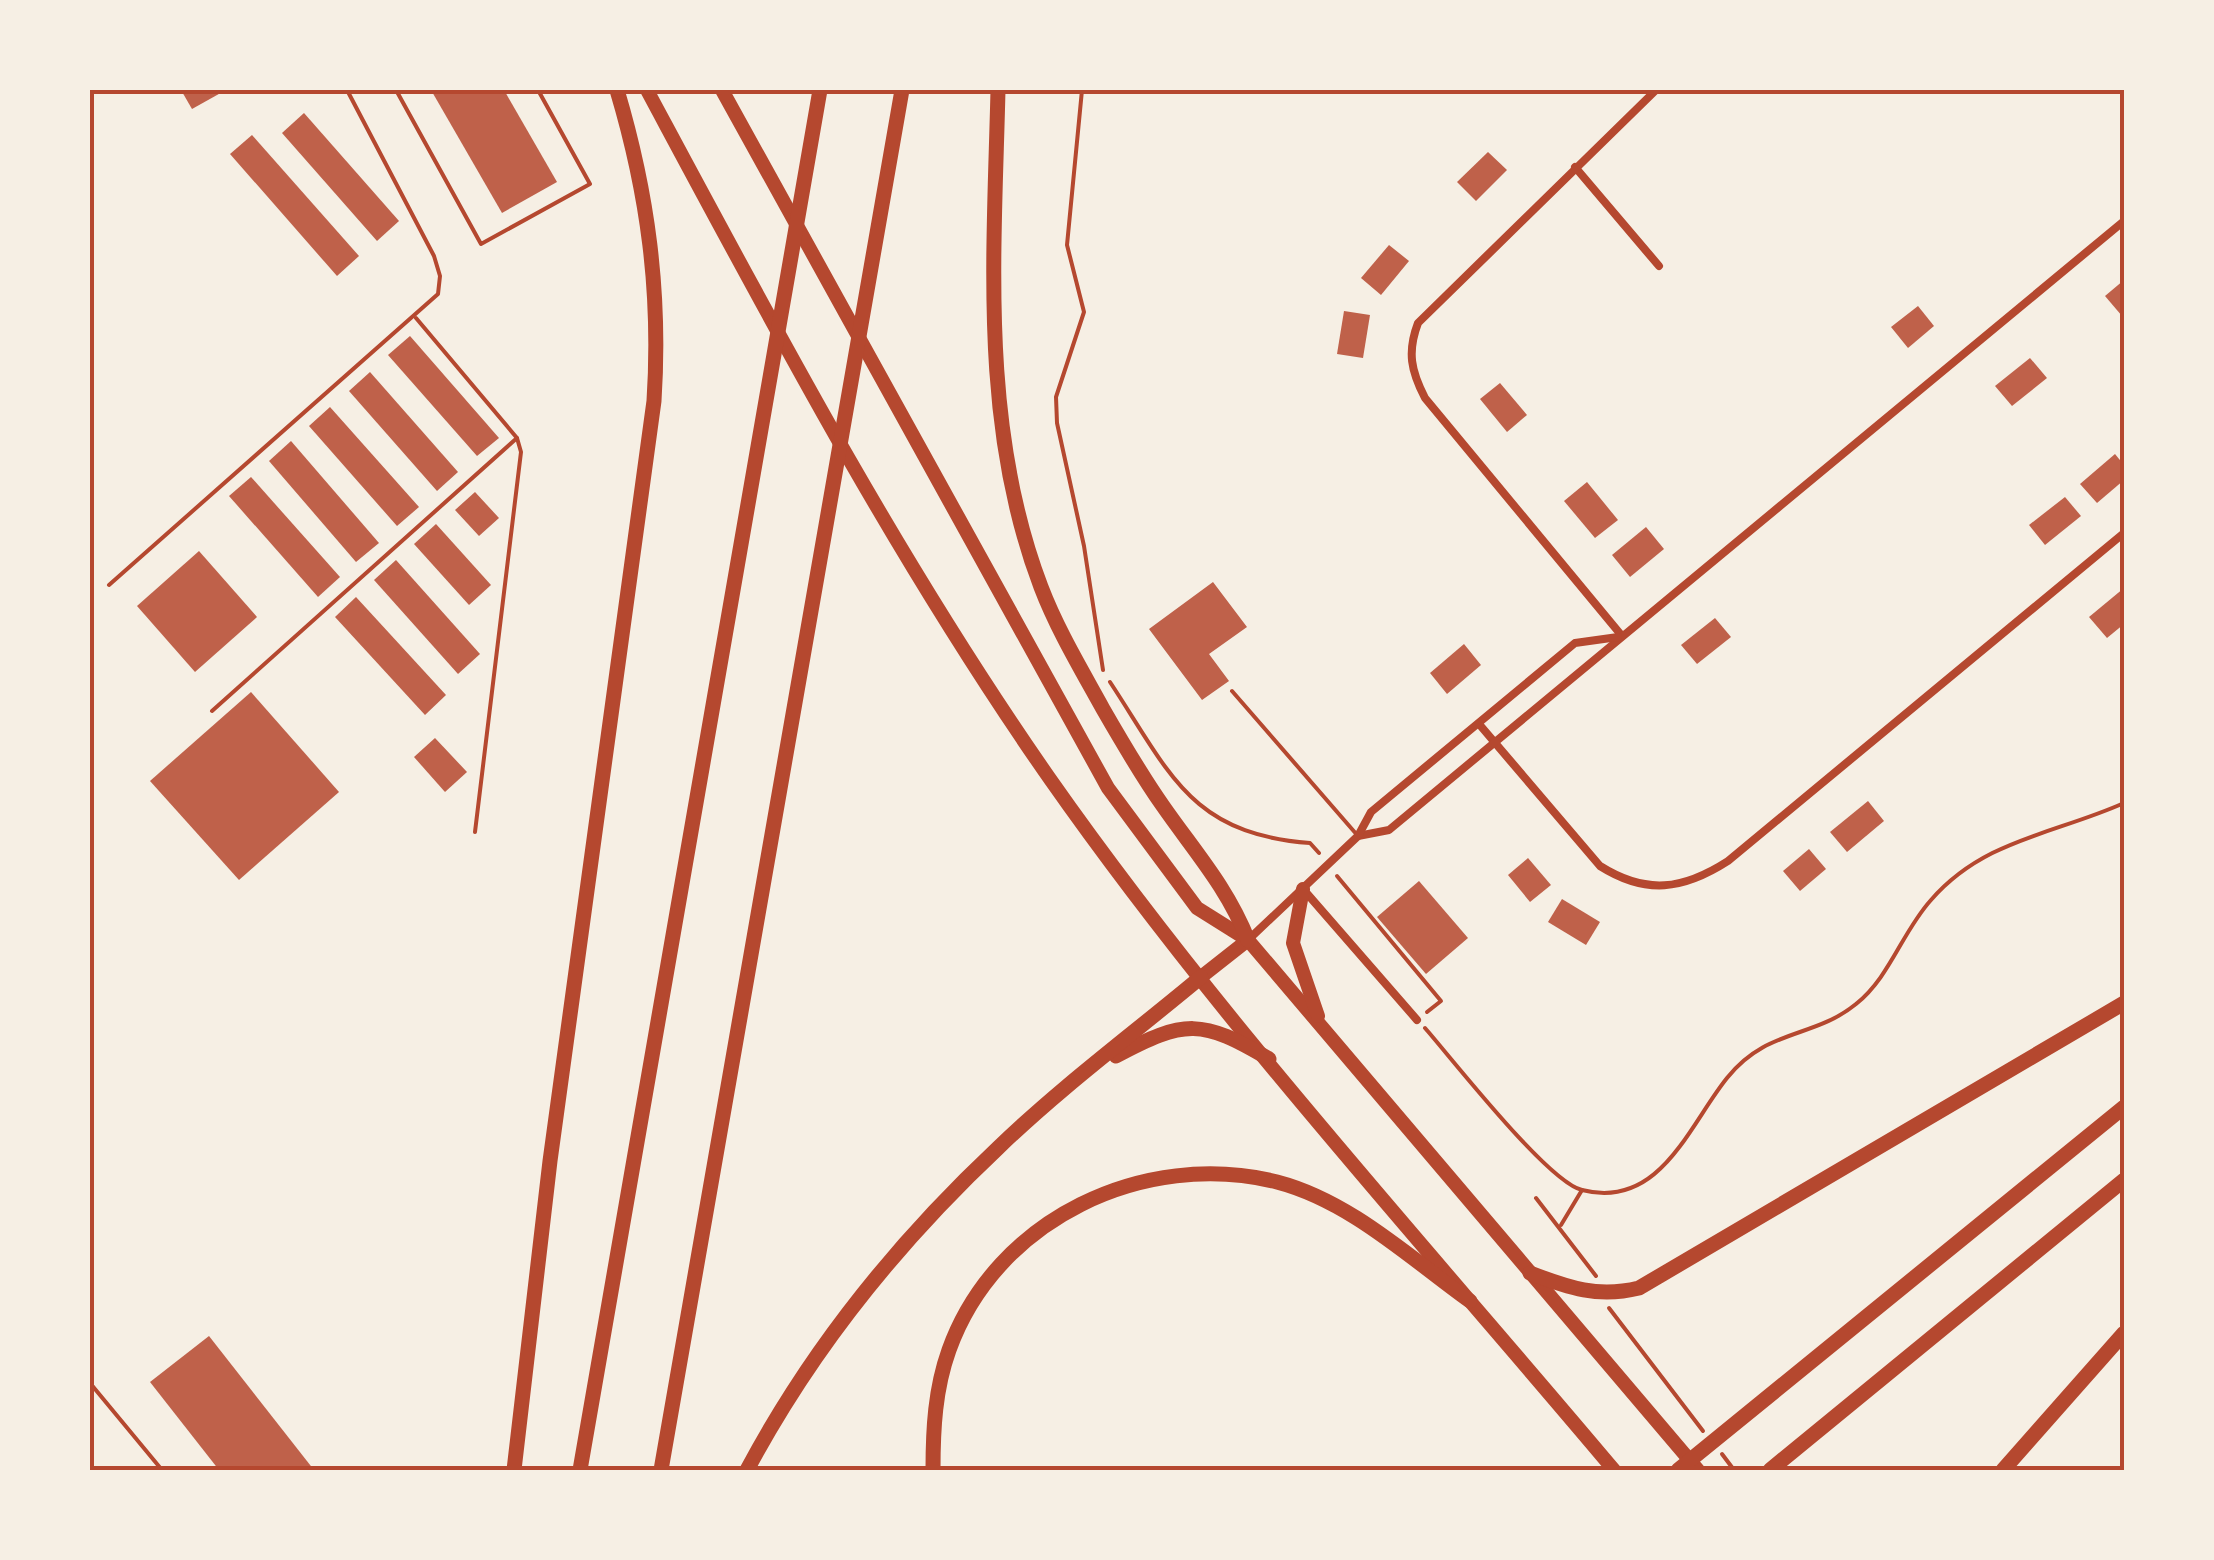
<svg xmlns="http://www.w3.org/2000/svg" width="2214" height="1560" font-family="Jost,sans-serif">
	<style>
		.building { fill: #bf614a }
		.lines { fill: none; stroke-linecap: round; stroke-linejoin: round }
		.path { stroke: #b5482f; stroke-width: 4 }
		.service { stroke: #b5482f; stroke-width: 4 }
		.minor { stroke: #b5482f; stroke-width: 8 }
		.trunk { stroke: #b5482f; stroke-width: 14 }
		.motorway { stroke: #b5482f; stroke-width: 15 }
		.neatline { fill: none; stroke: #b5482f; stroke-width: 4 }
	</style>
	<rect width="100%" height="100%" fill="#f6efe4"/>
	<g class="building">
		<polygon points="181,90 226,90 192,109"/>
		<polygon points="431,90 504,90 557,182 502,213"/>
		<polygon points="304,113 399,221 377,241 282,133"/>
		<polygon points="252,135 359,256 337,276 230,154"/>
		<polygon points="1488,152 1507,170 1476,201 1457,182"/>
		<polygon points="1389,245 1409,261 1381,295 1361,278"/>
		<polygon points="2124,280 2124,314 2122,316 2105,296"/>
		<polygon points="1918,306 1934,326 1908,348 1891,327"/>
		<polygon points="1344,311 1370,315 1363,358 1337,354"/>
		<polygon points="410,336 499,438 477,456 388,355"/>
		<polygon points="2030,358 2047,378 2012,406 1995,386"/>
		<polygon points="370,372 458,472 437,491 349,391"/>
		<polygon points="1500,383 1527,415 1507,432 1480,399"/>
		<polygon points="330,407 419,507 397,526 309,426"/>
		<polygon points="291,441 379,543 356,562 269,461"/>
		<polygon points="2115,454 2124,465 2124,480 2097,503 2080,484"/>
		<polygon points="251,477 340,577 318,597 229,496"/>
		<polygon points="1587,482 1618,520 1595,538 1564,501"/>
		<polygon points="475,492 499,518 479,536 455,510"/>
		<polygon points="2065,497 2081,516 2045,545 2029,525"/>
		<polygon points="436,524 491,585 469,605 414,544"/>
		<polygon points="1646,527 1664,549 1630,577 1612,555"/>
		<polygon points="199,551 257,617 195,672 137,606"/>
		<polygon points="396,560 480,654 458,674 374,580"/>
		<polygon points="1213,582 1247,627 1209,654 1229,681 1202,700 1149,629"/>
		<polygon points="2124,588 2124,624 2107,638 2089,617"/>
		<polygon points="356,597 446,695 425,715 335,617"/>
		<polygon points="1715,618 1731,637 1697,664 1681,645"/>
		<polygon points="1464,644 1481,665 1447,694 1430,673"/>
		<polygon points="251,692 339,792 239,880 150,781"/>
		<polygon points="435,738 467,772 445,792 414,757"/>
		<polygon points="1868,801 1884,821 1847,852 1830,832"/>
		<polygon points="1809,849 1826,869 1800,891 1783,871"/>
		<polygon points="1528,858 1551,885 1530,902 1508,875"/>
		<polygon points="1419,881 1468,938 1426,974 1377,917"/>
		<polygon points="1562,899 1600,922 1586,945 1548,922"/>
		<polygon points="209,1336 314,1470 219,1470 150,1382"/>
	</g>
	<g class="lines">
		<g class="path">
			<polyline points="1082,90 1067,245 1084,312 1056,397 1057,423 1084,546 1103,670"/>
			<path d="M1110 682C1170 773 1190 834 1310 843L1319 853"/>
			<polyline points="1337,876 1441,1001 1427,1012"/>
			<path d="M1425 1028C1453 1060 1548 1182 1582 1190 1660 1210 1689 1125 1727 1078 1767 1028 1813 1039 1856 1004 1890 977 1902 932 1931 900 1984 839 2055 834 2124 803"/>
			<polyline points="1536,1198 1596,1276"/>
			<polyline points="1561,1225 1582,1190"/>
			<polyline points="1609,1308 1703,1431"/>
			<polyline points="1722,1454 1734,1470"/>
		</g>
		<g class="service">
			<polyline points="396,90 481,244 590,184 538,90"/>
			<polyline points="416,318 517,438 521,452 475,832"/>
			<polyline points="109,585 438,294 440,276 434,256 347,90"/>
			<polyline points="1232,691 1358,836"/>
			<polyline points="212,711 517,438"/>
			<polyline points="90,1383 162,1470"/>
		</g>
		<g class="minor">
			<polyline points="1575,167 1659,266"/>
			<path d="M1622 636 1425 398C1411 371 1407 352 1418 323L1656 90"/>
			<path d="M1479 724 1600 866C1646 895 1683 890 1728 861L2124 533"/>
			<polyline points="1358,836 1389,830 2124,221"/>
			<polyline points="1303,889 1417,1020"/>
			<polyline points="1248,940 1358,836 1371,812 1575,643 1618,637"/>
		</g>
		<g class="trunk">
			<path d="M647 90C773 325 897 560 1050 779 1219 1020 1424 1244 1614 1470"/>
			<polyline points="722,90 1108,788 1197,908 1248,940 1698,1470"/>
			<polyline points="1303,889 1293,943 1318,1016"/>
			<polyline points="1201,977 1248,940"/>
		</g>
		<g class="motorway">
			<path d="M998 90C994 257 980 427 1041 587 1057 629 1081 669 1103 709 1122 742 1141 775 1163 806 1195 852 1227 887 1248 940"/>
			<path d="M1116 1056C1185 1019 1202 1019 1269 1059"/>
			<path d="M1530 1273C1569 1288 1598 1298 1639 1288L2124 1003"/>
			<path d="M514 1470 550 1161 654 401C661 293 648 194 617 90"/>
			<polyline points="580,1470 820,90"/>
			<polyline points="661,1470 902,90"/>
			<path d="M747 1470C811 1350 899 1241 998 1148 1061 1087 1134 1033 1201 977"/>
			<path d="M933 1470C933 1429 935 1389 949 1350 996 1219 1144 1149 1277 1182 1350 1201 1410 1258 1470 1301"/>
			<polyline points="1678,1470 2124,1107"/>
			<polyline points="1770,1470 2124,1180"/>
			<polyline points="2003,1470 2124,1333"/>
		</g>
	</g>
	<rect width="2214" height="1560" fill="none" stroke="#f6efe4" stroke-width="185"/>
	<rect x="92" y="92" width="2030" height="1376" class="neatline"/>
</svg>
